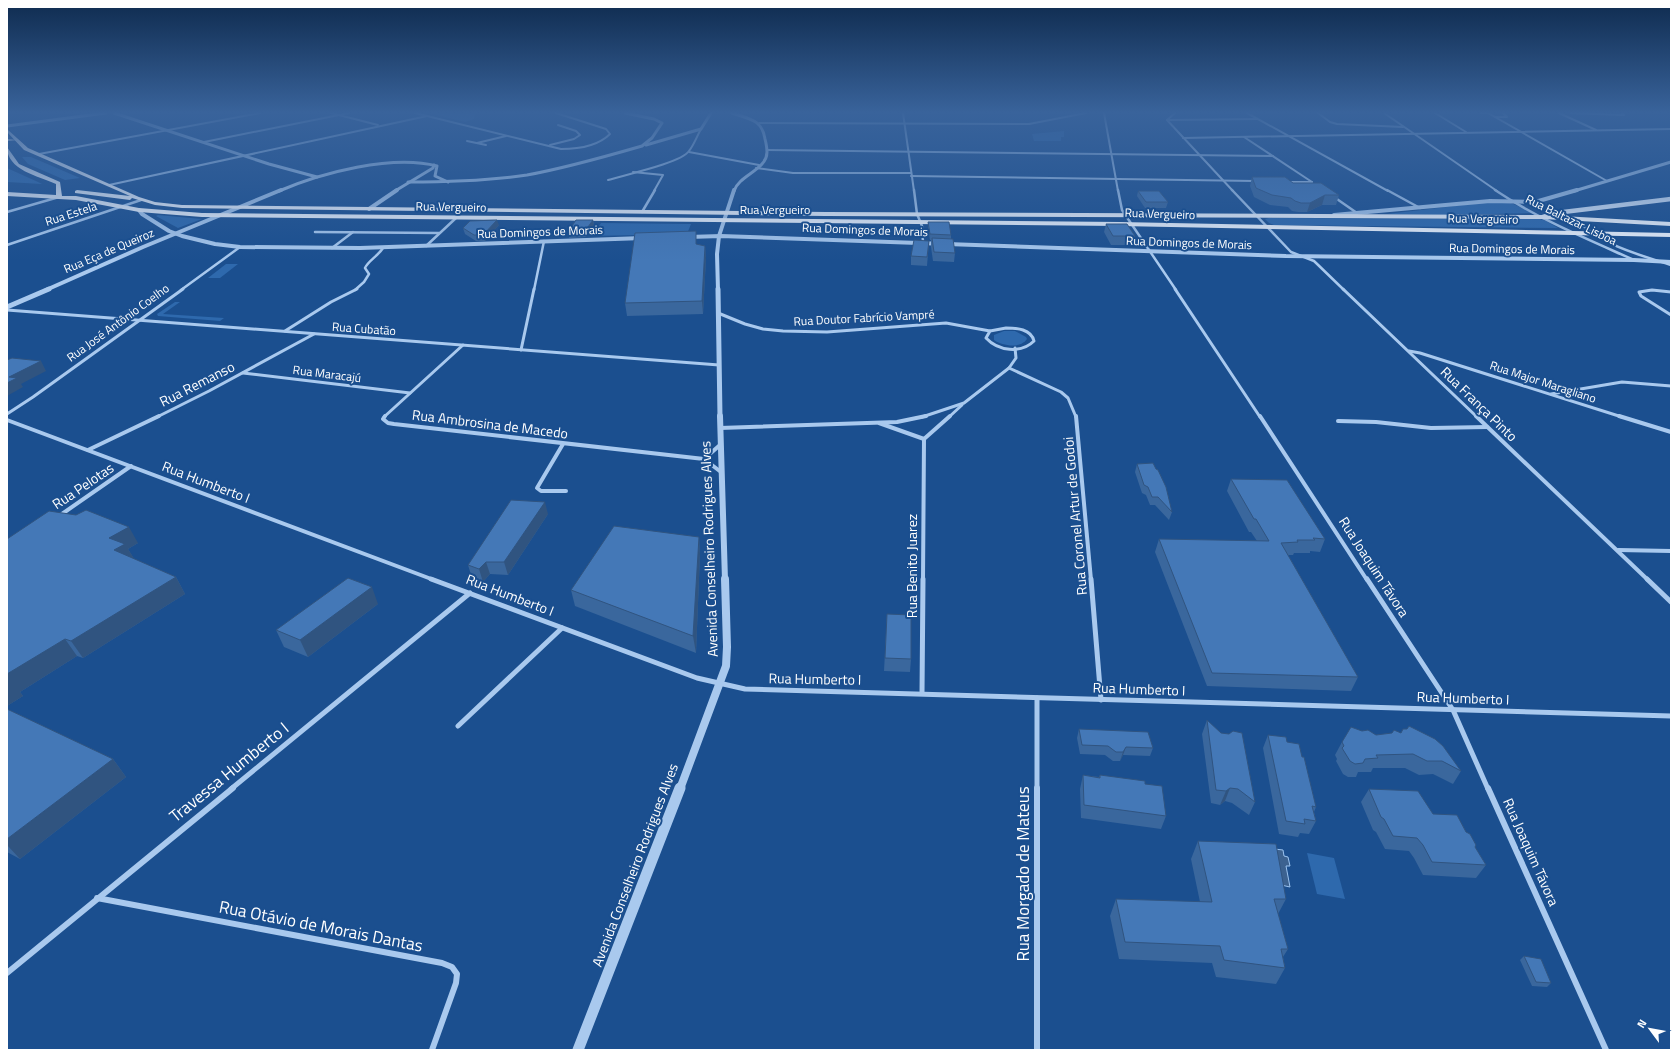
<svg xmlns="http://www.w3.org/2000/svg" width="1678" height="1057" font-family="'Titillium Web',sans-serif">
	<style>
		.green { fill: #2e69ad }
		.water { fill: #3c6290; stroke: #9cc4f0 }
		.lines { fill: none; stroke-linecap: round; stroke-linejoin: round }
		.minor-far5 { stroke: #a9c9ee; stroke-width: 2 }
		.minor-far4 { stroke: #a9c9ee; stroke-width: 2.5 }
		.minor-far3 { stroke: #a9c9ee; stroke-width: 3 }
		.minor-far2 { stroke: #a9c9ee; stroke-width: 4 }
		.minor-far1 { stroke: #a9c9ee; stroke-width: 5 }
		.minor { stroke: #a9c9ee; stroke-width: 6 }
		.tertiary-far5 { stroke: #a9c9ee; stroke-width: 3 }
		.tertiary-far4 { stroke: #a9c9ee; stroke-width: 4 }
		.tertiary-far3 { stroke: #a9c9ee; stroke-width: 5 }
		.tertiary-far2 { stroke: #a9c9ee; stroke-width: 6 }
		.tertiary-far1 { stroke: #a9c9ee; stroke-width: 8 }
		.tertiary { stroke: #a9c9ee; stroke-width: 11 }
		.secondary { stroke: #d6e6fa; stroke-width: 4.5 }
		.primary { fill: #f0f6ff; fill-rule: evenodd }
		.trunk { fill: #f8faff; fill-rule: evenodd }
		.wall { fill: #3a679d }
		.shaded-wall { fill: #305480 }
		.building { fill: #4478b7; stroke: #305480 }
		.labels { text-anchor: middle; stroke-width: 4; stroke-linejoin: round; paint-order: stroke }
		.far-street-label { font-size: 12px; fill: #fff; stroke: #1b4f8f }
		.street-label { font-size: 14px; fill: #fff; stroke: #1b4f8f }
		.near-street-label { font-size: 17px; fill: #fff; stroke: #1b4f8f }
	</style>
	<rect width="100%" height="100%" fill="#1b4f8f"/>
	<g class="green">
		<polygon points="438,113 471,113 475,114 474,119 465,122 434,114"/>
		<polygon points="1064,131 1064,137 1061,137 1061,141 1034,141 1032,134"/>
		<polygon points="22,157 31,157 80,178 65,180 28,164"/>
		<polygon points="7,168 38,182 42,184 7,182"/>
		<polygon points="1489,202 1511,203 1533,213 1444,215 1387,214"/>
		<polygon points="156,216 158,215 202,219 178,228"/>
		<polygon points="1269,218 1540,219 1546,221 1558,228 1274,225 1269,223 1265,219"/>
		<polygon points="601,223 691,224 687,234 592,236"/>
		<polygon points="226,264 238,264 220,278 208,278"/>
		<polygon points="175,302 180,302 163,314 224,318 220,321 158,316 157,314"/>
		<path d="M1004 331H1015L1026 337 1027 339C1020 349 1003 346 994 340V335Z"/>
		<polygon points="1307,853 1334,858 1345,899 1317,894"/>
	</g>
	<polygon class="water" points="1266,848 1283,850 1284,856 1288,857 1290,866 1286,866 1290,887 1272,883"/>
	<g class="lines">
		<g class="minor-far5">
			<polyline points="331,113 378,125"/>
			<path d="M415 113 561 149C578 149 597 147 610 134L606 129 556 113"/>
			<polyline points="903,113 914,191"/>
			<polyline points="1104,113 1118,191"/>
			<polyline points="1175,113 1167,120 1233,191"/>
			<polyline points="1247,113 1388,191"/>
			<polyline points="1318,113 1330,122 1337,124 1403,127"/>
			<polyline points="1384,113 1497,191"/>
			<polyline points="1435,113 1466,132"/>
			<polyline points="1480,113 1488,113"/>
			<polyline points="1488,113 1607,181"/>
			<polyline points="1559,113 1596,130"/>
			<polyline points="1570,113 1624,115 1622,113"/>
			<polyline points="1495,117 1507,117 1503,113"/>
			<polyline points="1167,120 1257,119"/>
			<polyline points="759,123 1029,124 1086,113"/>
			<polyline points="1244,137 1312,182"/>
			<polyline points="1183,138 1671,129"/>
			<polyline points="467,141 486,145"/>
			<polyline points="204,142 349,113"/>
			<polyline points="477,143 506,136"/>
			<polyline points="550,145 574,139 580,135 576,131 558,125"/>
			<polyline points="767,150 1273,156"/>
			<polyline points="689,152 759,165"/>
			<polyline points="39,154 260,113"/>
			<polyline points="756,168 793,173 911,173"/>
			<polyline points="633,172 663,175 654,191"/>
			<polyline points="911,176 1255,181"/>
			<path d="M608 180C624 175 681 163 689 151 694 145 697 136 701 129"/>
			<polyline points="1286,182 1312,182"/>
			<polyline points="109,185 427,116"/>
		</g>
		<g class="minor-far4">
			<polyline points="914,190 917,214 922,226 923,242"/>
			<polyline points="1118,190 1122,210 1176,290"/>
			<polyline points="1232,190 1291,252 1314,261 1344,290"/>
			<polyline points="1387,190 1420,208"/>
			<path d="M1495 190C1538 219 1587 239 1634 260"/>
			<polyline points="1334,197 1357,213"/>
			<polyline points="7,212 59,197"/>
			<polyline points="642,212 655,190"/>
			<path d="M1575 218C1600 245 1637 254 1671 265"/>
			<polyline points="315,232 439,233"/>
			<polyline points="7,245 141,200"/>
			<polyline points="426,246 456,218"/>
			<polyline points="332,248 353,232"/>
			<polyline points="181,290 240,247"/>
			<path d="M355 290 364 282 369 274 365 268C368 261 378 256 383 248"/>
			<polyline points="534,290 544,241"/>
		</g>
		<g class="minor-far3">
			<polyline points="1175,289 1260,417"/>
			<polyline points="1343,289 1477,417"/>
			<polyline points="1671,292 1652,290 1639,292 1641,296 1671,315"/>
			<polyline points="7,310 719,365"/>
			<polyline points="718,313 745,324 763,329 783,331 827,332 946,323 990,331"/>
			<path d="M1006 328C1017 328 1031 329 1034 341 1021 354 998 351 986 338L990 331Z"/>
			<polyline points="285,331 331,302 357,289"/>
			<polyline points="521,350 534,289"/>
			<polyline points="1409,351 1420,353 1622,417"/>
			<polyline points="1009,368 1061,392 1068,398 1076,417"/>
			<polyline points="243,373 410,393"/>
			<polyline points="1551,394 1622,382 1671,386"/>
			<polyline points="7,414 33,397 183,289"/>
			<polyline points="157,417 209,391 314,334"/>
			<polyline points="384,417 463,345"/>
			<polyline points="922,417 964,403 1009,368 1016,358 1015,348"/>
			<polyline points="949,417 962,405"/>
		</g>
		<g class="minor-far2">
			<polyline points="385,416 383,419 388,423 394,424 704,459 721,472"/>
			<polyline points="1076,416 1091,580"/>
			<polyline points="1260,416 1367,580"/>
			<polyline points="1476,416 1648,580"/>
			<polyline points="1619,416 1671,432"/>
			<polyline points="7,420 434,580"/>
			<polyline points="1338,421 1376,422 1431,428 1487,427"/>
			<polyline points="879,423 924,439"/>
			<polyline points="720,428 897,422 926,416"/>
			<polyline points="924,439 950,416"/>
			<polyline points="563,444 537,488 541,491 566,491"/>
			<polyline points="88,450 159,416"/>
			<polyline points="704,459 720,445"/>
			<polyline points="59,516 131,466"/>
			<polyline points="1618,550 1671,551"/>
			<polyline points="923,580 924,439"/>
		</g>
		<g class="minor-far1">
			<polyline points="431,579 697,678 745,689 1671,716"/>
			<polyline points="1091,579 1101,700"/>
			<polyline points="1367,579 1453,710 1488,789"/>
			<polyline points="1647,579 1671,602"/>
			<polyline points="922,693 923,579"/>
			<polyline points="1037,698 1037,789"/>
			<polyline points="458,726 562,628"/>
			<polyline points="231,789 470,593"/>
		</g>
		<g class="minor">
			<polyline points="1037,788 1037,1050"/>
			<polyline points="1488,788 1606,1050"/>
			<polyline points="97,898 442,963 452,967 457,974 456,983 432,1050"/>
			<polyline points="7,973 233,788"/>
		</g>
		<g class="tertiary-far5">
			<polyline points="114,113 269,164 317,177"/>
			<path d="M732 113C749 119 762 119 765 139 766 143 767 148 767 152 767 170 739 175 734 191"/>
			<polyline points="7,126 106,113"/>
			<polyline points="646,145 701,129 711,113"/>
			<path d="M408 182C448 182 487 181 527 175 566 168 604 157 642 146L652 138 662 123 654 119 625 113"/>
			<path d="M279 191C321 173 392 154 437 166L435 176 448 182"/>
			<polyline points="395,191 433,168 434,165"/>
			<polyline points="1574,191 1671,162"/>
		</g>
		<g class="tertiary-far4">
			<polyline points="369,209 397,190"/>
			<polyline points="139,210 142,214 169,231 182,236 215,244 240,247 360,248 643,238"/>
			<polyline points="1334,215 1490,201 1535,202 1577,190"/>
			<polyline points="688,237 721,236 1286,256 1634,260 1671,262"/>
			<polyline points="46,290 143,247 281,190"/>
			<polyline points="718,290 717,254 719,236 734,190"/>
		</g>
		<g class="tertiary-far3">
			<polyline points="718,289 720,417"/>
			<polyline points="7,307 49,289"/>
		</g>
		<polyline class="tertiary-far2" points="720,416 725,580"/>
		<polyline class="tertiary-far1" points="680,789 726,666 727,647 725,579"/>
		<polyline class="tertiary" points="578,1050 680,788"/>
		<polyline class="secondary" points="1543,217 1555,213 1671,199"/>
		<g class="primary">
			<polygon points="7,129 28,148 139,197 155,202 182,205 826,212 1543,215 1671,222 1671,226 1543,219 826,216 182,208 155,205 132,198 130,200 75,193 75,191 77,190 130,196 24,150 7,132"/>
			<path d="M7 147 19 164 60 182 62 196H76L139 208 202 213 1120 222 1671 233V237L1120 226 202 217 139 212 76 200 7 196V192L56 195V184C38 176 7 170 7 147Z"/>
		</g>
		<polygon class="trunk" points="7,139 18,140 7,141"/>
	</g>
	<g class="wall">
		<polygon points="1252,177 1293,183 1339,195 1336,205 1322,205 1307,212 1298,212 1292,211 1288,207 1270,205 1254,197 1250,186"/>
		<polygon points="1138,191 1168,202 1166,208 1145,208 1137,196"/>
		<polygon points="593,220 594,225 586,237 569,238 568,232"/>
		<polygon points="928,222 951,235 951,239 955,253 954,262 933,261 931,247 931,240 930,240 928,228"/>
		<polygon points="1106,224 1135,236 1134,245 1111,245 1104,232"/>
		<polygon points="499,225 485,241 476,241 465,234 463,228"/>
		<polygon points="929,241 927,266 911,265 911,256"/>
		<polygon points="697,244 705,246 706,258 703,314 627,316 625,303"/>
		<polygon points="1137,464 1172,512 1169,520 1155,505 1150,505 1146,495 1142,493 1135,472"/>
		<polygon points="1231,479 1325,539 1320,552 1310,551 1310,553 1294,553 1293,555 1288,555 1358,677 1351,691 1207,686 1155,552 1159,539 1257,541 1251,532 1249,532 1227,491"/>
		<polygon points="548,514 508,575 490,574 483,582 472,578 468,565"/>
		<polygon points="699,537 700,554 696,653 575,606 571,590"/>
		<polygon points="7,539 138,543 128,549 134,559 176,577 185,594 83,658 77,656 20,692 23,696 7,706"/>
		<polygon points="378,604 308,657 284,647 276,630"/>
		<polygon points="887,614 911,659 910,672 884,671"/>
		<polygon points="7,709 113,759 126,777 20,859 7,852"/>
		<polygon points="1207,720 1255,802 1249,815 1232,803 1225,801 1220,805 1211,803 1202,734"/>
		<polygon points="1079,729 1153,748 1150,756 1123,755 1120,761 1113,761 1105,755 1080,754 1077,738"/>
		<polygon points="1362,731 1376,735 1392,733 1461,771 1453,784 1433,774 1419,775 1405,768 1373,768 1371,772 1358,772 1356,777 1348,777 1343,774 1336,761 1337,759 1335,755 1342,742"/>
		<polygon points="1268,735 1287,742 1302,757 1316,807 1314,812 1316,821 1309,834 1300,833 1298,837 1279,834 1263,748"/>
		<polygon points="1083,775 1099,777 1100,775 1145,784 1166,816 1161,829 1081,818 1080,789"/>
		<polygon points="1369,789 1433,814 1475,847 1486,865 1476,878 1423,875 1414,858 1409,851 1385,849 1376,832 1373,830 1361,802"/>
		<polygon points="1198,841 1286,899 1278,914 1288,949 1283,957 1285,968 1276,984 1216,977 1212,963 1119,959 1110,916 1116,899 1200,902 1191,859"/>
		<polygon points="1524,956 1551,983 1547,987 1532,986 1520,960"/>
	</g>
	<g class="shaded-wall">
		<polygon points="1325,195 1322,205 1307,212 1310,203"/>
		<polygon points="497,220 499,225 485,241 483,235"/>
		<polygon points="593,220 594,225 586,237 585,231"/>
		<polygon points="705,246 706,258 703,314 702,301"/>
		<polygon points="41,361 46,371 21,384 23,387 7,396 7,383 9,377"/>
		<polygon points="545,502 548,514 508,575 504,562"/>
		<polygon points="129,527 138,543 128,549 135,560 114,550 109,538"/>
		<polygon points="699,537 700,554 696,653 693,636"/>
		<polygon points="486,562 490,574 483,582 479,569"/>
		<polygon points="176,577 185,594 83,658 71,641"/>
		<polygon points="372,587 378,604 308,657 300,640"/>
		<polygon points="65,639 77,656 20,692 23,696 7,706 7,674"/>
		<polygon points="1126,747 1123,755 1120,761 1123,752"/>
		<polygon points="113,759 126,777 20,859 7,845 7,839"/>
		<polygon points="1230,788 1225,801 1220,805 1226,791"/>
	</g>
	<g class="building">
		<polygon points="1252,177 1285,177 1293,183 1321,183 1339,195 1325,195 1310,203 1301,203 1295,201 1291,198 1272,195 1256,188"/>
		<polygon points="1138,191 1159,191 1168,202 1146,202"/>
		<polygon points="497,220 483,235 474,235 463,228 470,221"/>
		<polygon points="576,220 593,220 585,231 568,232"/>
		<polygon points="928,222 949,222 951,235 930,234"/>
		<polygon points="1106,224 1127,224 1135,236 1113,236"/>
		<polygon points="696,231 696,244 705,246 702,301 625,303 635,233"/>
		<polygon points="932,238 953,239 955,253 934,252"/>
		<polygon points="914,240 929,241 927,257 911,256"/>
		<polygon points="12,358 41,361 9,377 17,378 7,383 7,360"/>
		<polygon points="1153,463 1156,469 1158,470 1166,487 1172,512 1158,497 1152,497 1148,487 1144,485 1137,464"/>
		<polygon points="1231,479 1287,480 1325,539 1313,538 1315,540 1297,540 1298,542 1281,543 1358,677 1212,673 1159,539 1269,541 1256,519 1254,519"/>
		<polygon points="511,500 545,502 504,562 486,562 479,569 468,565"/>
		<polygon points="86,510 129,527 109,538 125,544 114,550 176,577 71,641 65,639 7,674 7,539 49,511 76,515"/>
		<polygon points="614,526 699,537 693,636 571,590"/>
		<polygon points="348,578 372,587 300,640 276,630"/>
		<polygon points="887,614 911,615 911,659 885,658"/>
		<polygon points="7,709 113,759 7,839"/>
		<polygon points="1207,720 1221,733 1229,734 1233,731 1242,733 1255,802 1238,789 1230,788 1226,791 1216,790"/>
		<polygon points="1409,726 1435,739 1443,746 1461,771 1442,761 1427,761 1413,754 1376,755 1378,758 1365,759 1363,763 1355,764 1350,761 1342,748 1344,746 1342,742 1351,727 1362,731 1368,730 1376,735 1392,733 1394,730 1401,733 1403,729 1407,729"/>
		<polygon points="1079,729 1148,732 1153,748 1126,747 1123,752 1116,752 1108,746 1082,745"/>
		<polygon points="1268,735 1286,737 1287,742 1299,744 1302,757 1304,757 1316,807 1312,806 1316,821 1304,819 1305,824 1286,821"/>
		<polygon points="1083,775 1100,778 1100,775 1145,781 1145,784 1162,786 1166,816 1084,805"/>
		<polygon points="1369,789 1418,791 1433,814 1457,815 1466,832 1470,834 1476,845 1475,847 1486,865 1432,862 1423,845 1417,838 1393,836 1384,819 1381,817"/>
		<polygon points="1198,841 1276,844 1286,899 1274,899 1288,949 1281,949 1285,968 1224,960 1220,946 1125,942 1116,899 1212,902"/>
		<polygon points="1524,956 1541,959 1551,983 1536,982"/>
	</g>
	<linearGradient id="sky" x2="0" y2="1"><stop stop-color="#0f2b4f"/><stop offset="0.43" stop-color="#39639b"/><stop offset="1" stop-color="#39639b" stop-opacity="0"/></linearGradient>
	<rect width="1678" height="261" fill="url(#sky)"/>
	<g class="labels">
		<g class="far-street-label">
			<text transform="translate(451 207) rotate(1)" y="4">Rua Vergueiro</text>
			<text x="775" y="214">Rua Vergueiro</text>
			<text transform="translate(71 214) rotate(-18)" y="4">Rua Estela</text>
			<text transform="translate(1160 214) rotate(2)" y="4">Rua Vergueiro</text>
			<text transform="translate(1483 219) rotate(1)" y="4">Rua Vergueiro</text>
			<text transform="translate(1571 220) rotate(26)" y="4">Rua Baltazar Lisboa</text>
			<text transform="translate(865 230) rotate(2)" y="4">Rua Domingos de Morais</text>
			<text transform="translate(540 232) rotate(-2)" y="4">Rua Domingos de Morais</text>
			<text transform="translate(1189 243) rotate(2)" y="4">Rua Domingos de Morais</text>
			<text transform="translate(1512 249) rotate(1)" y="4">Rua Domingos de Morais</text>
			<text transform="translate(109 251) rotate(-23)" y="4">Rua Eça de Queiroz</text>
			<text transform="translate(864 318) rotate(-3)" y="4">Rua Doutor Fabrício Vampré</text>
			<text transform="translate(118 323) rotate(-36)" y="4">Rua José Antônio Coelho</text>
			<text transform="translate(364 329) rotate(4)" y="4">Rua Cubatão</text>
			<text transform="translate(327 374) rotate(7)" y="4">Rua Maracajú</text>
			<text transform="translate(1543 382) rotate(18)" y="4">Rua Major Maragliano</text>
		</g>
		<g class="street-label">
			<text transform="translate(197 384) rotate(-27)" y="5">Rua Remanso</text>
			<text transform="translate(1479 404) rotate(44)" y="5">Rua França Pinto</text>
			<text transform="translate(490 424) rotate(7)" y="5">Rua Ambrosina de Macedo</text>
			<text transform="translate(206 482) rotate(21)" y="5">Rua Humberto I</text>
			<text transform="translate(83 486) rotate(-34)" y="5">Rua Pelotas</text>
			<text transform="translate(1075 516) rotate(-95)" y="5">Rua Coronel Artur de Godoi</text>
			<text transform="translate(709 549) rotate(-92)" y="5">Avenida Conselheiro Rodrigues Alves</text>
			<text transform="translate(912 566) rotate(-90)" y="5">Rua Benito Juarez</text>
			<text transform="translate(1374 567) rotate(57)" y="5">Rua Joaquim Távora</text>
			<text transform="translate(510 595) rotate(21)" y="5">Rua Humberto I</text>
			<text transform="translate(815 679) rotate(1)" y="5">Rua Humberto I</text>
			<text transform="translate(1139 689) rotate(2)" y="5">Rua Humberto I</text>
			<text transform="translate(1463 698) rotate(2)" y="5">Rua Humberto I</text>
			<text transform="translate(1531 852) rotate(66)" y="5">Rua Joaquim Távora</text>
			<text transform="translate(635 865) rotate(-69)" y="5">Avenida Conselheiro Rodrigues Alves</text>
		</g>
		<g class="near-street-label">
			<text transform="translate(229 772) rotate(-39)" y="6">Travessa Humberto I</text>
			<text transform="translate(1023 874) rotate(-90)" y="6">Rua Morgado de Mateus</text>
			<text transform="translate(321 926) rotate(11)" y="6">Rua Otávio de Morais Dantas</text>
		</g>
	</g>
	<rect width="1678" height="1057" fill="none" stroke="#ffffff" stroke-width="16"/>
	<g transform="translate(1650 1029) rotate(302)" stroke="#1b4f8f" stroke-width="3" paint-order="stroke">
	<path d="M0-3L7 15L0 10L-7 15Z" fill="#ffffff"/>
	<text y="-6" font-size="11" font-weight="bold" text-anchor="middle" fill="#ffffff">N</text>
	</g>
</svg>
